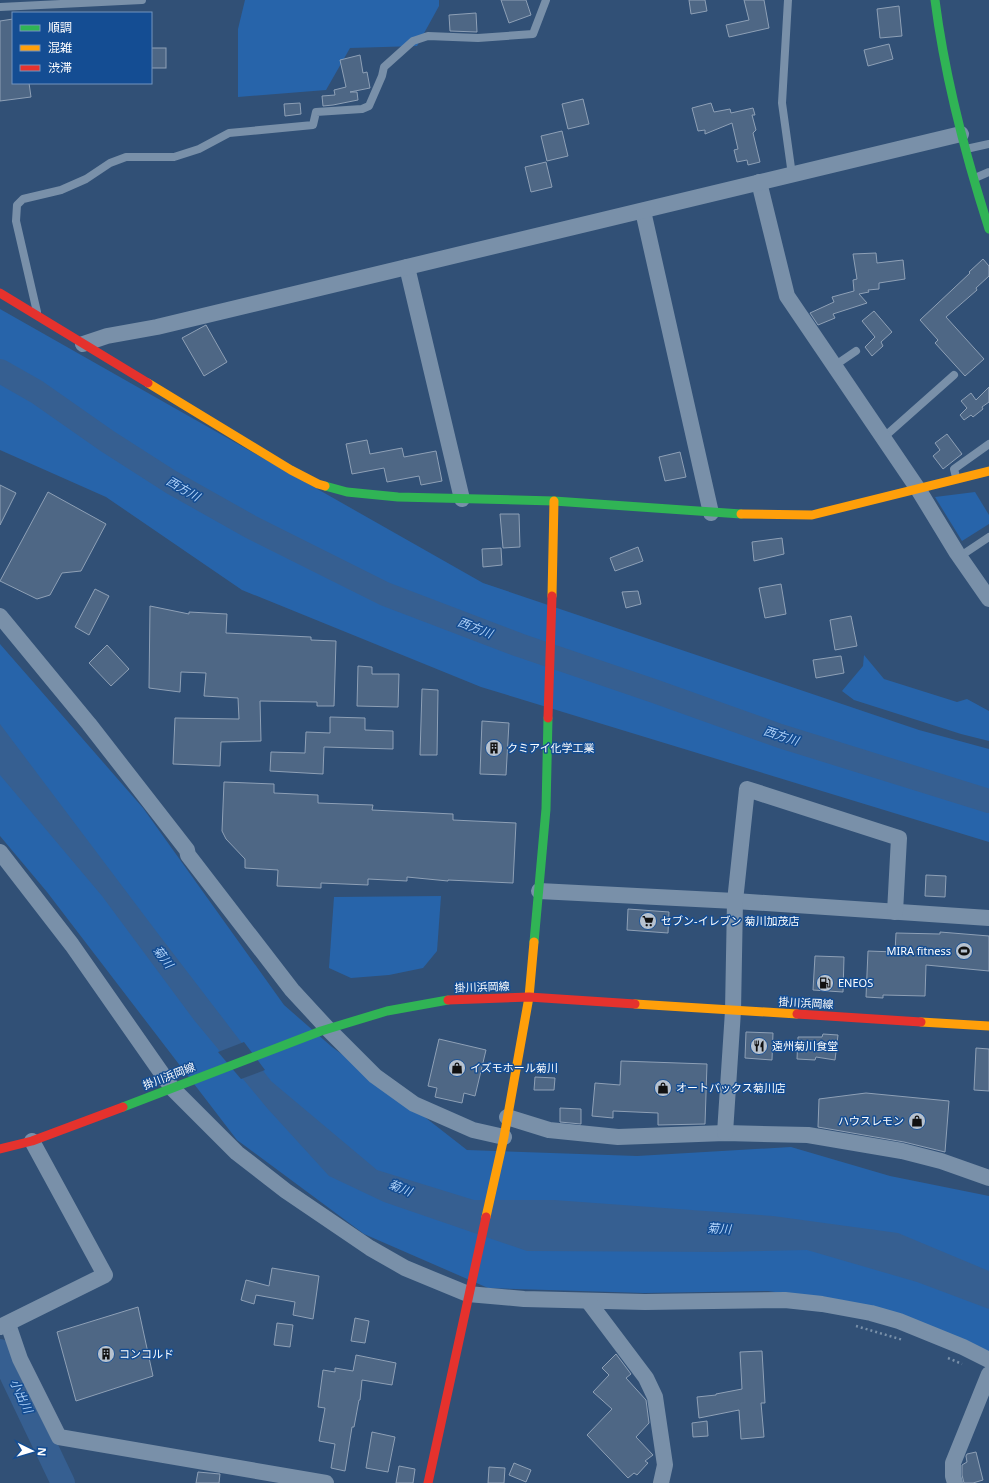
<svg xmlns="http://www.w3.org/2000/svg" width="989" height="1483" font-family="'Noto Sans','Noto Sans JP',sans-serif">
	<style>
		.green { fill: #2764aa }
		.water { fill: #365f91 }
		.pier { fill: #315076 }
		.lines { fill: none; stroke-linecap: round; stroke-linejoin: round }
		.river { stroke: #365f91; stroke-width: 24 }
		.building { fill: #4e6785; stroke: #8ea0b6 }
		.path { stroke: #7990a9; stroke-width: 2.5; stroke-dasharray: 2 3; stroke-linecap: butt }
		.lane { stroke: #7990a9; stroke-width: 8 }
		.street { stroke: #7990a9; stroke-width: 16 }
		.fast { stroke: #30b455; stroke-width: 9 }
		.slow { stroke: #ff9f0a; stroke-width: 9 }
		.jam { stroke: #e5322d; stroke-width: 9 }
		.labels { text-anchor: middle; stroke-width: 3; stroke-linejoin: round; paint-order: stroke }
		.poi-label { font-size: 11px; fill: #fff; stroke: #144d93; text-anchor: start }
		.street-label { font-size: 11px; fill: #fff; stroke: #144d93 }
		.water-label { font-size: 12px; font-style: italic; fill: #aed1f9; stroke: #144d93 }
	</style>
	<rect width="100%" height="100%" fill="#315076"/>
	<g class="green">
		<polygon points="245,0 439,0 439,6 417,46 350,48 326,90 238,97 238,29"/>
		<polygon points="0,309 483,583 919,730 989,749 989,842 481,687 242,590 106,497 0,450"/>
		<polygon points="975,492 989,515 989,524 962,541 935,497"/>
		<polygon points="0,644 143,808 284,1005 332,1047 372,1076 467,1150 637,1156 791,1147 890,1176 989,1196 989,1353 873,1306 768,1291 644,1293 488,1288 364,1234 237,1140 47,892 0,836"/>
		<polygon points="864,655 884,679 957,702 967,699 989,711 989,741 961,734 854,700 842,691 863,666"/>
		<polygon points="441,896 437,951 423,968 389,975 351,978 329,968 334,897"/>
	</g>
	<polygon class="water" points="0,724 156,931 271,1081 377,1170 474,1200 554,1200 773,1216 898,1233 989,1271 989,1309 917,1282 807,1250 720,1252 527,1251 384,1202 329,1176 267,1108 194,1020 102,896 0,775"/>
	<polygon class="pier" points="244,1042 265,1070 241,1079 218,1052"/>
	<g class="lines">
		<g class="river">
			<polyline points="0,371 37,392 107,441 171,482 251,527 385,594 519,645 654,691 780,736 989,801"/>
			<polyline points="0,1351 63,1483"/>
		</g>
	</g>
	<g class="building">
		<polygon points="501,0 526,0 531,15 509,23"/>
		<polygon points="689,0 705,0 707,11 691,14"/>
		<polygon points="744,0 764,0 769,28 729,37 726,25 749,20"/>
		<polygon points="899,6 902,36 880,38 877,9"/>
		<polygon points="476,13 477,32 450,31 449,15"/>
		<polygon points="13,19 13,83 29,83 31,97 0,101 0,21"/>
		<polygon points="889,44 893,59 868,66 864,50"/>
		<rect x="151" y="48" width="15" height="20"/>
		<polygon points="360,55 363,73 367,72 370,88 350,92 357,92 358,100 333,105 323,106 322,96 335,95 334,90 346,87 340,60"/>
		<polygon points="583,99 589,124 568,129 562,104"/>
		<polygon points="300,103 301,114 285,116 284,104"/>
		<polygon points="711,103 714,112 730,109 731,113 753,108 755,115 752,115 756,130 753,133 760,162 748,165 747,160 737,162 734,150 738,149 732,123 705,134 705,130 698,131 692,108"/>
		<polygon points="562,131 568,156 547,161 541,136"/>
		<polygon points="546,162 552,187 531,192 525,167"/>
		<polygon points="876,253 877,263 903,260 905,279 879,283 879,289 868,290 869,292 859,294 867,303 833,314 835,318 818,325 810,313 834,302 832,297 854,291 853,280 857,279 853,254"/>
		<polygon points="983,259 989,266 989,276 976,288 977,290 946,317 984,359 965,376 935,343 938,340 920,320 970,273 969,272"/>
		<polygon points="874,311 892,332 881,342 883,346 872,356 865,347 875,337 862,321"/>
		<polygon points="206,325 227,362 204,376 182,338"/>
		<polygon points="989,387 989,402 982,407 983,409 973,417 971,415 964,420 960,415 967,408 961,401 971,393 976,400"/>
		<polygon points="947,434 962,454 943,469 933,456 940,450 935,443"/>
		<polygon points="367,440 370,454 402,448 404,457 436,451 442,481 421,485 419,476 387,482 384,468 352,474 346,444"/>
		<polygon points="680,452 686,477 665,481 659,457"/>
		<polygon points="0,485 16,493 0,525"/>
		<polygon points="48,492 106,524 81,571 62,573 50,595 37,599 0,581"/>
		<polygon points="500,514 519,514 520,547 503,548"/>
		<polygon points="782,538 784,554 754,561 752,542"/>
		<polygon points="638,547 643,561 615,571 610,558"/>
		<polygon points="501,548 502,565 483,567 482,549"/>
		<polygon points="781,584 786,614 765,618 759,588"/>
		<polygon points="95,589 109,596 89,635 75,627"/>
		<polygon points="638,591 641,604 626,608 622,592"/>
		<polygon points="150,606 189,614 189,612 227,614 226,633 311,637 311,640 336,641 334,706 317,706 317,702 260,701 261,741 221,742 220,766 173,764 175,718 239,719 238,698 204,696 206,673 181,672 180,692 149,688"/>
		<polygon points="851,616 857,646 835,650 830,620"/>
		<polygon points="107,645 129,669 111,686 89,663"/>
		<polygon points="841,656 844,673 816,678 813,660"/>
		<polygon points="358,666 372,667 372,674 399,674 398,707 357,706"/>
		<polygon points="422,689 438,690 437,755 420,755"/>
		<polygon points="330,717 365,718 365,730 393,731 393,749 324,747 323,774 270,771 271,752 305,753 306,732 330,733"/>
		<polygon points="482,721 509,723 506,775 480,774"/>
		<polygon points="224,782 274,784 274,793 318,795 318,803 373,805 372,810 453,814 453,820 516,823 513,883 448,880 448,881 407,877 407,881 368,879 368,885 321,883 321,888 277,886 278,870 245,868 245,859 226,839 222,831"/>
		<polygon points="926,875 946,876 945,897 925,896"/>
		<polygon points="628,909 669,912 668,933 627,930"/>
		<polygon points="940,932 989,936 989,971 926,965 925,996 883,995 883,998 866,997 868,951 895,952 896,933 940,934"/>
		<polygon points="815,956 844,957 843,992 813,990"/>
		<polygon points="746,1032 773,1033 772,1060 745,1058"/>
		<polygon points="823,1034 838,1035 835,1060 816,1057 815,1060 797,1059 798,1037 822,1037"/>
		<polygon points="439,1039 486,1050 475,1096 464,1093 462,1103 435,1097 437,1088 428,1086"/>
		<polygon points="976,1048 989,1049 989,1091 974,1090"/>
		<polygon points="621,1061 707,1064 705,1124 658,1125 658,1113 613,1111 613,1118 592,1116 595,1083 620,1085"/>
		<polygon points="535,1077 555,1078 554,1090 534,1090"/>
		<polygon points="866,1093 949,1101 945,1152 904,1142 818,1127 819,1099"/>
		<polygon points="560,1108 581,1109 581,1124 560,1122"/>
		<polygon points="272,1268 319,1276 313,1319 293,1315 295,1302 256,1295 254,1304 241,1300 246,1280 269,1286"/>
		<polygon points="138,1307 153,1376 76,1401 57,1332"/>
		<polygon points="355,1318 369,1321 365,1343 351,1341"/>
		<polygon points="277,1323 293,1325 290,1347 274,1345"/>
		<polygon points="762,1351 765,1403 761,1403 764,1437 741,1439 739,1410 699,1418 697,1397 716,1395 716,1394 742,1389 740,1352"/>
		<polygon points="616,1354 631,1374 626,1378 646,1400 649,1423 636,1437 653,1455 645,1461 648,1463 637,1475 634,1473 628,1478 587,1435 612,1409 593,1392 609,1375 602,1368"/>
		<polygon points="356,1355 396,1363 392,1385 362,1380 360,1400 359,1400 354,1427 352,1427 345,1471 331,1468 335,1444 319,1441 325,1408 318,1407 323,1370 335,1372 335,1368 353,1371"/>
		<polygon points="707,1421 708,1436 693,1437 692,1423"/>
		<polygon points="372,1432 395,1437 388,1472 366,1468"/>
		<polygon points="976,1452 983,1480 973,1483 964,1483 962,1475 962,1465 967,1462 966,1456 967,1454"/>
		<polygon points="514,1463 531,1470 526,1482 509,1475"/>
		<polygon points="399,1466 415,1469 413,1483 396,1483"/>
		<polygon points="489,1467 505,1468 504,1483 488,1483"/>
		<polygon points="198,1472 220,1474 219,1483 196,1483"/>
	</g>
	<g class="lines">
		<g class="path">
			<polyline points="856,1326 903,1340"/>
			<polyline points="948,1358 962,1364"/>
		</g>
		<g class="lane">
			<polyline points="788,0 782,103 792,175"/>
			<polyline points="0,7 142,0"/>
			<polyline points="966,149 989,144"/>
			<polyline points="975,178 989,172"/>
			<polyline points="37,312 16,221 17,205 23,199 61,190 86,179 110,163 126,157 174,157 199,149 229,133 313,125 316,112 362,109 369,106 382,76 384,67 413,41 428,36 478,38 533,34 546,0"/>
			<polyline points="834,366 856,351"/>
			<polyline points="883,438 954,375"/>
			<polyline points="956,477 954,469 989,444"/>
			<polyline points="959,557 989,537"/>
		</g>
		<g class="street">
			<polyline points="759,182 787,296 918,489 957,553 989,599"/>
			<polyline points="643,211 711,513"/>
			<polyline points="407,267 462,499"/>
			<polyline points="83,344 107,336 157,327 961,134"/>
			<polyline points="0,616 89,724 187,850 188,855 292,990 328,1029 375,1076 414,1104 473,1130 504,1137"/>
			<polyline points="0,852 72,945 172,1088 237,1153 286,1191 370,1248 405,1268 468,1294 524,1299 645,1302 785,1300 822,1304 871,1313 899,1321 963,1347 989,1360"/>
			<polyline points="539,891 735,901 989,918"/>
			<polyline points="507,1117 549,1130 618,1137 725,1133 808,1135 902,1151 941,1161 989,1178"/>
			<polyline points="725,1133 733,1011 735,901 747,789 899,838 895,912"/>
			<polyline points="588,1301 646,1378 655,1397 665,1465 661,1483"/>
			<polyline points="8,1324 20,1359 59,1437 326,1483"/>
			<polyline points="0,1327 105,1275 32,1141"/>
			<polyline points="955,1483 953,1476 953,1463 989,1374"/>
		</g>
		<g class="fast">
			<path d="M935 0C945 79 965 154 989 229"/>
			<polyline points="325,486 347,492 398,497 554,501 741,514"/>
			<polyline points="534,942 546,809 548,718"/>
			<polyline points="123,1107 321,1031 387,1011 448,1000"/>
		</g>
		<g class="slow">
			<polyline points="148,383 291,470 318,484 325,486"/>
			<polyline points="741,514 812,515 989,471"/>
			<polyline points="552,596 554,501"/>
			<polyline points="635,1004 797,1014"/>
			<polyline points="921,1022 989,1026"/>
			<polyline points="486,1217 504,1137 529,997 534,942"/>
		</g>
		<g class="jam">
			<polyline points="0,293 148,383"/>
			<polyline points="548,718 552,596"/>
			<polyline points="448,1000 529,997 635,1004"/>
			<polyline points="797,1014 921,1022"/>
			<polyline points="0,1149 32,1141 123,1107"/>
			<polyline points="428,1483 486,1217"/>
		</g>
	</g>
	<defs>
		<g id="building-disc" transform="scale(0.9)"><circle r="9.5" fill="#b7c2cf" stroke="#144d93"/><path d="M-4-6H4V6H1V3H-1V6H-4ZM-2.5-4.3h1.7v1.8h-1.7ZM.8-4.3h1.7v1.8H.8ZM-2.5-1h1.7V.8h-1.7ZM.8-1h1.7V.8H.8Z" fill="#111"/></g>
		<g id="supermarket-disc" transform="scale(0.9)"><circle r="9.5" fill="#b7c2cf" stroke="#144d93"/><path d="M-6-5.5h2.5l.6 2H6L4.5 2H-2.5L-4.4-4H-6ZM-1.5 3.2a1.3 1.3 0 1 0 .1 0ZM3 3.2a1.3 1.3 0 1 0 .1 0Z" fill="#111"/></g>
		<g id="stadium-disc" transform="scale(0.9)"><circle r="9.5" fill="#b7c2cf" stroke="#144d93"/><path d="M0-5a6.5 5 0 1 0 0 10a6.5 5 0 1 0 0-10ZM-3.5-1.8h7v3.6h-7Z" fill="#111"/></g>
		<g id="fuel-disc" transform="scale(0.9)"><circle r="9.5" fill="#b7c2cf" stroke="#144d93"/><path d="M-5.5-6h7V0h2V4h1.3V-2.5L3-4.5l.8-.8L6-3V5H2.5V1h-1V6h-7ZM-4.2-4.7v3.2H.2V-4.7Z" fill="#111"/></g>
		<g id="restaurant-disc" transform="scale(0.9)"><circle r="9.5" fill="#b7c2cf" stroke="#144d93"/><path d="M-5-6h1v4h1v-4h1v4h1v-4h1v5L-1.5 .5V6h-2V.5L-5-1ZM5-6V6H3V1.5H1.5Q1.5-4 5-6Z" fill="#111"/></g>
		<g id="shop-disc" transform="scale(0.9)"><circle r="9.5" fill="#b7c2cf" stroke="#144d93"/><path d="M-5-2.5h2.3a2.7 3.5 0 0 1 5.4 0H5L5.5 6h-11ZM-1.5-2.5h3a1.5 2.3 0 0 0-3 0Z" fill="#111"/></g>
	</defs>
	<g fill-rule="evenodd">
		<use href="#building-disc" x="494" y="748"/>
		<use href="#supermarket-disc" x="648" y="921"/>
		<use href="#stadium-disc" x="964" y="951"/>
		<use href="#fuel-disc" x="825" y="983"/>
		<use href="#restaurant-disc" x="759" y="1046"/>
		<use href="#shop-disc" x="457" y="1068"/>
		<use href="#shop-disc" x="663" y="1088"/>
		<use href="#shop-disc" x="917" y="1121"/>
		<use href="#building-disc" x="106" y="1354"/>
	</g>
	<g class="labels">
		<g class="poi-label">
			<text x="507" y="752">クミアイ化学工業</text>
			<text x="661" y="925">セブン-イレブン 菊川加茂店</text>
			<text x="951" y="955" text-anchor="end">MIRA fitness</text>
			<text x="838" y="987">ENEOS</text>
			<text x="772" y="1050">遠州菊川食堂</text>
			<text x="470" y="1072">イズモホール菊川</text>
			<text x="676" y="1092">オートバックス菊川店</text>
			<text x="904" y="1125" text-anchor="end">ハウスレモン</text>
			<text x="119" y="1358">コンコルド</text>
		</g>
		<g class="street-label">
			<text transform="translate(482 987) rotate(-2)" y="4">掛川浜岡線</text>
			<text transform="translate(806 1003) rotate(3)" y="4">掛川浜岡線</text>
			<text transform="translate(169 1076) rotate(-21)" y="4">掛川浜岡線</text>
		</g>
		<g class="water-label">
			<text transform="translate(183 489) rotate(30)" y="4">西方川</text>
			<text transform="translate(475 628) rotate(21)" y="4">西方川</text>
			<text transform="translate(781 736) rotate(18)" y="4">西方川</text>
			<text transform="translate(163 957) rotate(53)" y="4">菊川</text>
			<text transform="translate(400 1188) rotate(22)" y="4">菊川</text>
			<text transform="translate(719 1229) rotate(3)" y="4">菊川</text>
			<text transform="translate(21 1396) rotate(65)" y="4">小出川</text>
		</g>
	</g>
	<rect x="12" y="12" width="140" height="72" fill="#144d93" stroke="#7294be"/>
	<rect x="20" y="25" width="20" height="6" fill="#30b455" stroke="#7294be"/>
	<text x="48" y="32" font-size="12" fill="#ffffff">順調</text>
	<rect x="20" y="45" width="20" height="6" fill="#ff9f0a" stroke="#7294be"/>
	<text x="48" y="52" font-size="12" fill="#ffffff">混雑</text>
	<rect x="20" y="65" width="20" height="6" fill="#e5322d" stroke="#7294be"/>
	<text x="48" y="72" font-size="12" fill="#ffffff">渋滞</text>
	<g transform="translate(32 1451) rotate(95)" stroke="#144d93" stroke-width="3" paint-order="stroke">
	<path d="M0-3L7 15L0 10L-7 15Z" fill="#ffffff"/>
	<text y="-6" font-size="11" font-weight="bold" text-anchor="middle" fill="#ffffff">N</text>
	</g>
</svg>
